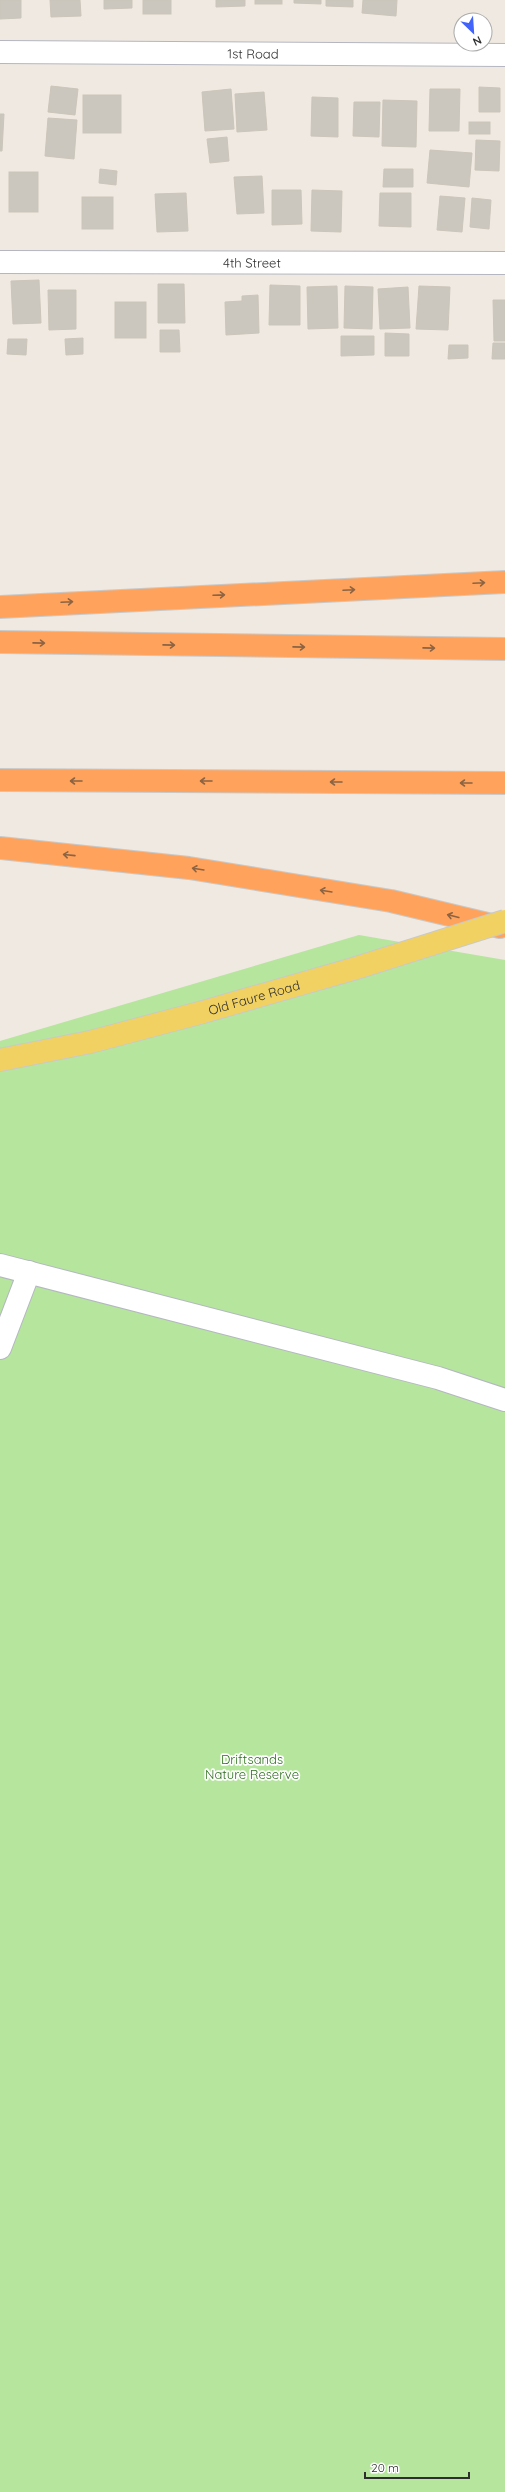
<svg xmlns="http://www.w3.org/2000/svg" width="505" height="2492" font-family="Quicksand,sans-serif">
	<style>
		.green { fill: #b6e59e }
		.building { fill: #cbc7bf; stroke: #cbc5ba }
		.lines { fill: none; stroke-linecap: round; stroke-linejoin: round }
		.minor-casing { stroke: #b4b7c1; stroke-width: 24 }
		.primary-casing { stroke: #c9c9c9; stroke-width: 24 }
		.motorway-casing { stroke: #c9c9c9; stroke-width: 24 }
		.minor { stroke: #fff; stroke-width: 22 }
		.primary { stroke: #f2d163; stroke-width: 22 }
		.motorway { stroke: #ffa35c; stroke-width: 22 }
		.primary-bridge-casing { stroke: #c9c9c9; stroke-width: 24; stroke-linecap: butt }
		.primary-bridge { stroke: #f2d163; stroke-width: 22 }
		.oneway { stroke: #8c6343 }
		.labels { text-anchor: middle; stroke-width: 3.5; stroke-linejoin: round; paint-order: stroke }
		.street-label { font-size: 13px; fill: #2e2e2e; stroke: #fff }
		.park-label { font-size: 13px; fill: #2c6e1b; stroke: #fff }
	</style>
	<rect width="100%" height="100%" fill="#efe9e1"/>
	<polygon class="green" points="359,935 505,960 505,2492 0,2492 0,1041"/>
	<g class="building">
		<polygon points="0,0 21,0 21,18 0,19"/>
		<polygon points="50,0 80,0 81,16 51,17"/>
		<polygon points="104,0 132,0 132,8 104,9"/>
		<rect x="143" y="0" width="28" height="14"/>
		<polygon points="216,0 245,0 245,6 216,7"/>
		<rect x="255" y="0" width="27" height="4"/>
		<polygon points="294,0 321,0 321,4 294,3"/>
		<polygon points="326,0 353,0 353,7 326,6"/>
		<polygon points="363,0 397,0 396,16 362,13"/>
		<polygon points="51,86 78,89 75,115 48,112"/>
		<polygon points="479,87 500,88 500,112 479,112"/>
		<polygon points="231,89 234,129 205,131 202,92"/>
		<polygon points="430,89 460,89 459,131 429,131"/>
		<polygon points="264,92 267,130 237,132 235,94"/>
		<rect x="83" y="95" width="38" height="38"/>
		<polygon points="312,97 338,98 338,137 311,136"/>
		<polygon points="383,100 417,101 416,147 382,146"/>
		<polygon points="354,102 380,102 379,137 353,136"/>
		<polygon points="0,114 4,114 2,151 0,151"/>
		<polygon points="48,118 77,120 74,159 45,156"/>
		<rect x="469" y="122" width="21" height="12"/>
		<polygon points="227,137 229,161 210,163 207,139"/>
		<polygon points="476,140 500,141 499,171 475,170"/>
		<polygon points="430,150 472,153 469,187 427,183"/>
		<polygon points="100,169 117,171 116,185 99,183"/>
		<polygon points="384,169 413,169 413,187 383,187"/>
		<rect x="9" y="172" width="29" height="40"/>
		<polygon points="262,176 264,213 237,214 234,177"/>
		<polygon points="272,190 301,190 302,224 272,225"/>
		<polygon points="312,190 342,191 341,232 311,231"/>
		<polygon points="186,193 188,231 157,232 155,194"/>
		<polygon points="380,193 411,193 411,227 379,226"/>
		<polygon points="440,196 465,198 462,232 437,230"/>
		<rect x="82" y="197" width="31" height="32"/>
		<polygon points="472,198 491,200 489,229 470,227"/>
		<polygon points="39,280 41,323 13,324 11,281"/>
		<polygon points="158,284 184,284 185,323 158,323"/>
		<polygon points="270,285 300,286 300,325 269,325"/>
		<polygon points="337,286 338,328 308,329 307,287"/>
		<polygon points="345,286 373,287 372,329 344,328"/>
		<polygon points="419,286 450,287 448,330 416,329"/>
		<polygon points="408,287 410,328 380,329 378,289"/>
		<polygon points="48,290 76,290 76,329 49,330"/>
		<polygon points="258,295 259,333 226,335 225,302 242,301 242,296"/>
		<polygon points="493,300 505,300 505,341 494,341"/>
		<rect x="115" y="302" width="31" height="36"/>
		<polygon points="160,330 179,330 180,352 160,352"/>
		<polygon points="385,333 409,334 409,356 385,356"/>
		<polygon points="341,336 374,336 374,355 341,356"/>
		<polygon points="83,338 83,354 66,355 65,339"/>
		<polygon points="8,339 27,339 26,355 7,354"/>
		<polygon points="493,343 505,343 505,359 492,359"/>
		<polygon points="449,345 468,345 468,358 448,359"/>
	</g>
	<g class="lines">
		<g class="minor-casing">
			<g id="minor">
				<path id="s1" d="M0 52 505 55"/>
				<path id="s2" d="M0 262 505 263"/>
				<polyline points="0,1265 438,1378 505,1400"/>
				<polyline points="0,1348 29,1272"/>
			</g>
		</g>
		<g class="primary-casing">
			<polyline id="primary" points="0,1060 90,1042 203,1012"/>
		</g>
		<g class="motorway-casing">
			<g id="motorway">
				<polyline points="0,607 505,582"/>
				<polyline points="0,642 505,649"/>
				<polyline points="0,780 505,783"/>
				<polyline points="0,848 189,868 391,901 500,927"/>
			</g>
		</g>
		<use href="#minor" class="minor"/>
		<use href="#primary" class="primary"/>
		<use href="#motorway" class="motorway"/>
		<g class="primary-bridge-casing">
			<g id="primary-bridge">
				<path id="s3" d="M203 1012 353 969 505 921"/>
			</g>
		</g>
		<use href="#primary-bridge" class="primary-bridge"/>
	</g>
	<defs><path id="oneway-shaft" d="M-6 0H5M1.5-3L5.5 0L1.5 3" fill="none" stroke-width="1.6" stroke-linecap="round" stroke-linejoin="round"/></defs>
	<g class="oneway">
		<use href="#oneway-shaft" transform="translate(479 583) rotate(-3)"/>
		<use href="#oneway-shaft" transform="translate(349 590) rotate(-3)"/>
		<use href="#oneway-shaft" transform="translate(219 595) rotate(-2)"/>
		<use href="#oneway-shaft" transform="translate(67 602) rotate(-3)"/>
		<use href="#oneway-shaft" transform="translate(39 643) rotate(1)"/>
		<use href="#oneway-shaft" transform="translate(169 645) rotate(1)"/>
		<use href="#oneway-shaft" transform="translate(299 647) rotate(1)"/>
		<use href="#oneway-shaft" transform="translate(429 648) rotate(1)"/>
		<use href="#oneway-shaft" transform="translate(76 781) rotate(-180)"/>
		<use href="#oneway-shaft" transform="translate(206 781) rotate(-180)"/>
		<use href="#oneway-shaft" transform="translate(336 782) rotate(-180)"/>
		<use href="#oneway-shaft" transform="translate(466 783) rotate(-180)"/>
		<use href="#oneway-shaft" transform="translate(69 855) rotate(-174)"/>
		<use href="#oneway-shaft" transform="translate(198 869) rotate(-171)"/>
		<use href="#oneway-shaft" transform="translate(326 891) rotate(-171)"/>
		<use href="#oneway-shaft" transform="translate(453 916) rotate(-166)"/>
	</g>
	<g class="labels">
		<g class="street-label">
			<text dy="5" stroke="none"><textPath href="#s1" startOffset="253">1st Road</textPath></text>
			<text dy="5" stroke="none"><textPath href="#s2" startOffset="252">4th Street</textPath></text>
			<text dy="5" stroke="none"><textPath href="#s3" startOffset="53">Old Faure Road</textPath></text>
		</g>
		<g class="park-label">
			<text x="252" y="1764">Driftsands<tspan x="252" dy="15">Nature Reserve</tspan></text>
		</g>
	</g>
	<g transform="translate(473 32) rotate(155)"><circle r="19" fill="#ffffff" stroke="#ababab"/>
	<path d="M0-3L7 15L0 10L-7 15Z" fill="#4264fb"/>
	<text y="-6" font-size="11" font-weight="bold" text-anchor="middle" fill="#2e2e2e">N</text>
	</g>
	<path d="M365 2472v6h104v-6" fill="none" stroke="#2e2e2e" stroke-width="2"/>
	<text x="371" y="2472" font-size="12" fill="#2e2e2e" stroke="#ffffff" stroke-width="3" paint-order="stroke">20 m</text>
</svg>
